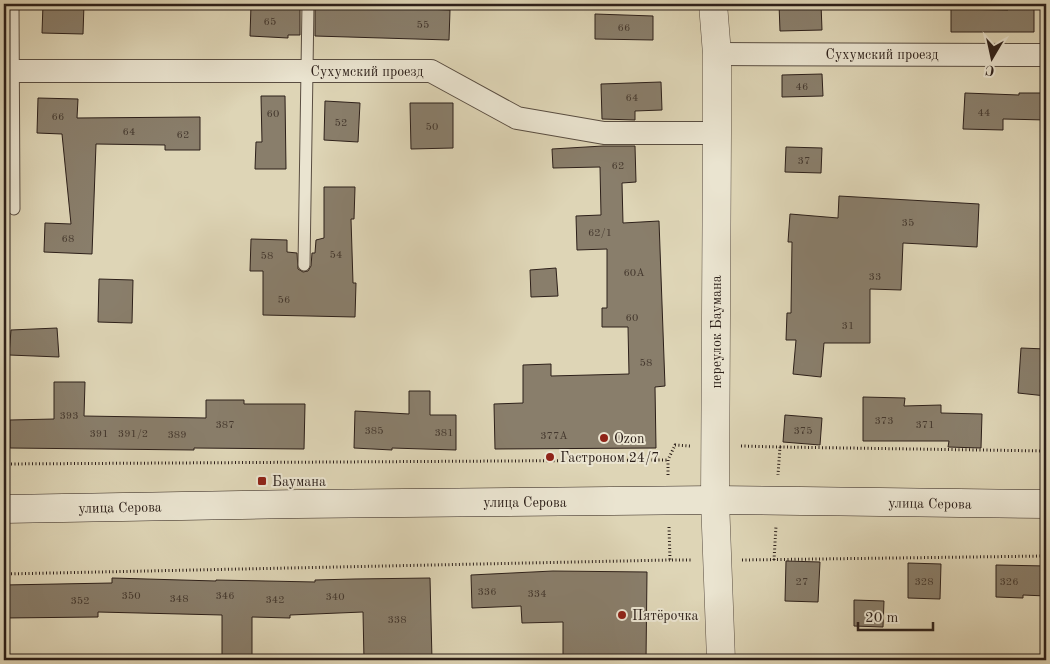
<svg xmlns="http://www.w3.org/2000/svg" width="1050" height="664" font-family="'Old Standard TT',serif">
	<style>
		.building { fill: #897e6b; stroke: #2d201a }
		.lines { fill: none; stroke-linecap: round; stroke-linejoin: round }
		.service-casing { stroke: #594d41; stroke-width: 13 }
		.minor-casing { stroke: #594d41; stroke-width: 24 }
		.tertiary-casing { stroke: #594d41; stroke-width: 29 }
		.secondary-casing { stroke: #2d201a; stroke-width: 29 }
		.path { stroke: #2d201a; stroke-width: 3; stroke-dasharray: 1 2.5; stroke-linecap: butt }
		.service { stroke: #eae4d0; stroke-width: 11 }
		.minor { stroke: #eae4d0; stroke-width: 22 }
		.tertiary { stroke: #eae4d0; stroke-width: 28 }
		.secondary { stroke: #eae4d0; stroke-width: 28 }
		.poi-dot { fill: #8f2418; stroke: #eae4d0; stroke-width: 2 }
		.labels { text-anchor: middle; stroke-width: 4; stroke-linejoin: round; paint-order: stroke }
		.number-label { font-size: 11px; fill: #44382e }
		.street-label { font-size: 14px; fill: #2d201a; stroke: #eae4d0 }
		.poi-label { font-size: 14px; fill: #2d201a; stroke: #eae4d0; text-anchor: start }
	</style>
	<rect width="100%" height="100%" fill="#ded5b6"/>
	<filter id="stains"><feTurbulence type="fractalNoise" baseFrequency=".004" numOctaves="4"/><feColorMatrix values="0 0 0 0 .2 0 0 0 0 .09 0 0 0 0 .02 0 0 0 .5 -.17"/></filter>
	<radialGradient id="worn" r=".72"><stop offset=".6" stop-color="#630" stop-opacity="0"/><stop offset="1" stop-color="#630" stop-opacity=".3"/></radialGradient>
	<g class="building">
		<polygon points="43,4 84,4 83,34 42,33"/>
		<polygon points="326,4 376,4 376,7 450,10 449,40 315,36 315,8 326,8"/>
		<polygon points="779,4 821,4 822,30 780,31"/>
		<polygon points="1008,4 1034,4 1034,32 951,32 951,9 1008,10"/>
		<polygon points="251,5 300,7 300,35 288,35 288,38 250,36"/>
		<polygon points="595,14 653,16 653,40 595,39"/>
		<polygon points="822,74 823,96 782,97 782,75"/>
		<polygon points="661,82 662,110 635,111 635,120 602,119 601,84"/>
		<polygon points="965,93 1019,95 1019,93 1046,93 1046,120 1003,119 1003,130 963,129"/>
		<polygon points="261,96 285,96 286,169 255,169 256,142 262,142"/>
		<polygon points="38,98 78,99 77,118 200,117 200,150 165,150 165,145 96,144 92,254 44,252 45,223 71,224 62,134 37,133"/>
		<polygon points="325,101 360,103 358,142 324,140"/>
		<polygon points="410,103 453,103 453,148 411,149"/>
		<polygon points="603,146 635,146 636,182 622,183 623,223 659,221 665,386 655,387 656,448 495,449 494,404 523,403 523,365 551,364 551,376 629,374 628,327 602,327 602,308 607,308 607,249 577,250 576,216 601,215 600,167 553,168 552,149"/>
		<polygon points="786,147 822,148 821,173 785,172"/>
		<polygon points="324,187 355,187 354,219 351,219 353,283 356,283 355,317 263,315 263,271 250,271 251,239 287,240 287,252 297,253 298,269 303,272 308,271 311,266 312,253 315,253 316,240 324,238"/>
		<polygon points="839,196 979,204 977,247 903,243 901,290 870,289 870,343 824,343 821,377 793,374 796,340 786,340 787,313 791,313 792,242 788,242 790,214 838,218"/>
		<polygon points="556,268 558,296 531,297 530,270"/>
		<polygon points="99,279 133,280 132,323 98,322"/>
		<polygon points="57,328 59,357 9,355 11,330"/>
		<polygon points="1021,348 1046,349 1046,396 1018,393"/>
		<polygon points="54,382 85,382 84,416 206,418 206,400 244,400 244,404 305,404 304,449 194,448 194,450 10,448 10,420 54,419"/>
		<polygon points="409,391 430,391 430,415 456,415 456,450 392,448 392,450 354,448 355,411 409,414"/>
		<polygon points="863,397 905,398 904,406 941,405 941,413 982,414 981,448 948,447 949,441 863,441"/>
		<polygon points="785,415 822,418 820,445 783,442"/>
		<polygon points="786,561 820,562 818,602 785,601"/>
		<polygon points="908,563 941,564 940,599 908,598"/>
		<polygon points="996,565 1046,566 1046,596 1023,595 1023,598 996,597"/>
		<polygon points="553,571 647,572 646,660 565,660 565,658 563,658 563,622 522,623 521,606 472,608 471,575"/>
		<polygon points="112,578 216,581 216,580 315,582 315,580 354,579 430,578 432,660 364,660 363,612 290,615 290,618 252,617 252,660 222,660 222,615 98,612 98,617 4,618 4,585 112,583"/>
		<polygon points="854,600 884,601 883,627 854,626"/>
	</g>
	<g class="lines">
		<g class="service-casing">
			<g id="service">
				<polyline points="13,4 14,209"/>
				<polyline points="304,265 308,4"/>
			</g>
		</g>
		<g class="minor-casing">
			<g id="minor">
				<polyline points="717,54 1046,55"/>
				<polyline points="4,71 431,71 517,118 604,133 717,133"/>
			</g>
		</g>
		<g class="tertiary-casing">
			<polyline id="tertiary" points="713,4 717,54 717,133 715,500 721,660"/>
		</g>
		<g class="secondary-casing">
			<polyline id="secondary" points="4,509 298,504 715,500 1046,504"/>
		</g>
		<g class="path">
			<polyline points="741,446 780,447 778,475"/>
			<polyline points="780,447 1046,451"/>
			<polyline points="4,464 668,460"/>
			<polyline points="668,475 668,460 675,445 690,446"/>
			<polyline points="669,527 670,560 691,560"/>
			<polyline points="742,560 1046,556"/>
			<polyline points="774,560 776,526"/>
			<polyline points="4,574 670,560"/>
		</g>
		<use href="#service" class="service"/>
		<use href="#minor" class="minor"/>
		<use href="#tertiary" class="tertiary"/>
		<use href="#secondary" class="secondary"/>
	</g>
	<g class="poi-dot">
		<circle cx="604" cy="438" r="5"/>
		<circle cx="550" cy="457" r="5"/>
		<rect x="257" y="476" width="10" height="10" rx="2.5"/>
		<circle cx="622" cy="615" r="5"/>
	</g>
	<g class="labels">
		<g class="number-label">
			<text x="270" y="25">65</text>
			<text x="423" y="28">55</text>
			<text x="624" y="31">66</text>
			<text x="802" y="90">46</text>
			<text x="632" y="101">64</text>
			<text x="984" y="116">44</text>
			<text x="273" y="117">60</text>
			<text x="58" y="120">66</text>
			<text x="341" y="126">52</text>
			<text x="432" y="130">50</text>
			<text x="129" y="135">64</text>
			<text x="183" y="138">62</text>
			<text x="804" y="164">37</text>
			<text x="618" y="169">62</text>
			<text x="908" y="226">35</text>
			<text x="600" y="236">62/1</text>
			<text x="68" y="242">68</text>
			<text x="336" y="258">54</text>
			<text x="267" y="259">58</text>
			<text x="634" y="276">60А</text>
			<text x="875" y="280">33</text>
			<text x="284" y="303">56</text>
			<text x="632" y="321">60</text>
			<text x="848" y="329">31</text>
			<text x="646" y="366">58</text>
			<text x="69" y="419">393</text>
			<text x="884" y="424">373</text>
			<text x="225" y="428">387</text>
			<text x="925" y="428">371</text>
			<text x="374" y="434">385</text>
			<text x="803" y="434">375</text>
			<text x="444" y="436">381</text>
			<text x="99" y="437">391</text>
			<text x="133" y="437">391/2</text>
			<text x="177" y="438">389</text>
			<text x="554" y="439">377А</text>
			<text x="802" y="585">27</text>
			<text x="924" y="585">328</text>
			<text x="1009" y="585">326</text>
			<text x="487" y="595">336</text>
			<text x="537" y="597">334</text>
			<text x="131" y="599">350</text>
			<text x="225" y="599">346</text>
			<text x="335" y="600">340</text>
			<text x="179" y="602">348</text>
			<text x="275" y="603">342</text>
			<text x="80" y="604">352</text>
			<text x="397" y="623">338</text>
		</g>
		<g class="street-label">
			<text x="882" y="59">Сухумский проезд</text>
			<text x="367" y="76">Сухумский проезд</text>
			<text transform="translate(716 332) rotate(-90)" y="5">переулок Баумана</text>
			<text x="525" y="507">улица Серова</text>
			<text transform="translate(930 503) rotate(1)" y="5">улица Серова</text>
			<text transform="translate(120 507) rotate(-1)" y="5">улица Серова</text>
		</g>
		<g class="poi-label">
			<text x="614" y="443">Ozon</text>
			<text x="560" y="462">Гастроном 24/7</text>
			<text x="272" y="486">Баумана</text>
			<text x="632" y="620">Пятёрочка</text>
		</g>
	</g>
	<rect width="1050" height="664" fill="none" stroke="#ded5b6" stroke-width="20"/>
	<rect x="5" y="5" width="1040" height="654" fill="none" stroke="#2d201a" stroke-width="2.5"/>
	<rect x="10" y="10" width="1030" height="644" fill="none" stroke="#2d201a"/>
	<g transform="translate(992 58) rotate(189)" stroke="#eae4d0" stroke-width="4" paint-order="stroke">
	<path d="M0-4L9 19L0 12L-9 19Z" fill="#2d201a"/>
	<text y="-8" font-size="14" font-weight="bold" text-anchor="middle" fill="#2d201a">С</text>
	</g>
	<path d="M858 622v8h75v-8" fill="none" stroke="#2d201a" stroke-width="2.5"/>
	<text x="865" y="622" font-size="15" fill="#2d201a" stroke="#eae4d0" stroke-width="4" paint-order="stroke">20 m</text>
	<rect width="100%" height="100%" filter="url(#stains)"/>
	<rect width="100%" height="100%" fill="url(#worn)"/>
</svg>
